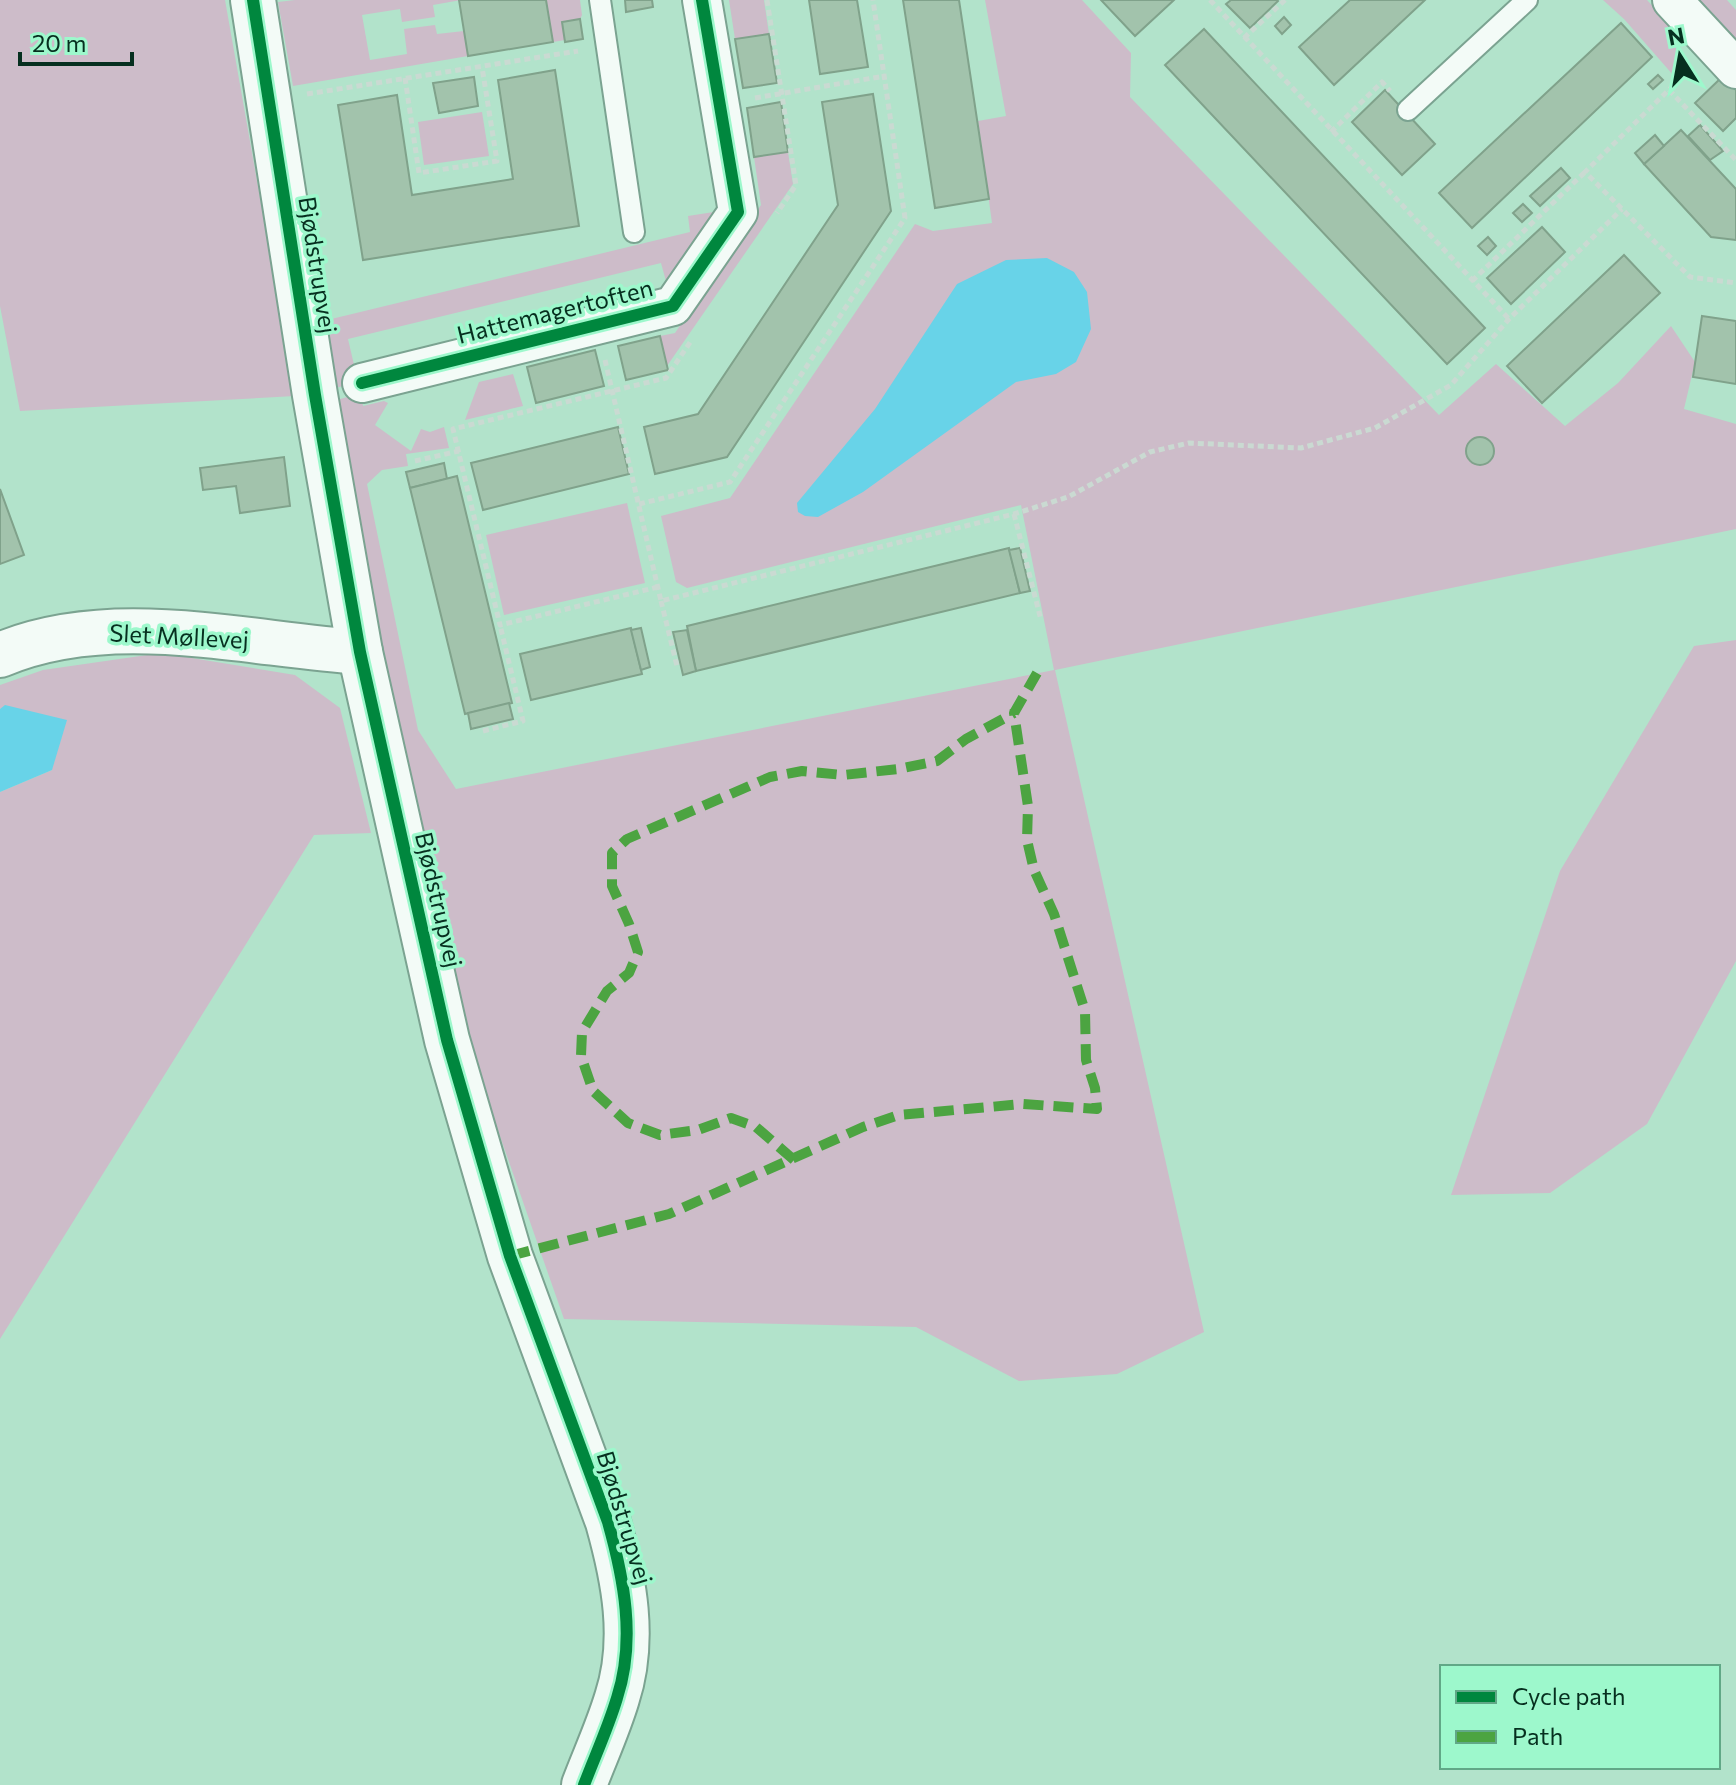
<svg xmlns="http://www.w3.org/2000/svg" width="1736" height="1785" font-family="Commissioner,sans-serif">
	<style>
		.green { fill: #cdbcc9 }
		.water { fill: #68d3e8 }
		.building { fill: #a2c3ac; stroke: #80a28b; stroke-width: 2 }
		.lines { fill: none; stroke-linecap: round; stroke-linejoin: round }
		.service-casing { stroke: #7ba391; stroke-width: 24 }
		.minor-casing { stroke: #7ba391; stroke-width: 42 }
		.tertiary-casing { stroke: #7ba391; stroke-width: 48 }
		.path { stroke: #cadad2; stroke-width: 5; stroke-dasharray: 6 4; stroke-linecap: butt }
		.service { stroke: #f3fbf7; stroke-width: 20 }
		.minor { stroke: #f3fbf7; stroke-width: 38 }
		.tertiary { stroke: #f3fbf7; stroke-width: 44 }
		.quiet { stroke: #4ca441; stroke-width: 10; stroke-dasharray: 20 10; stroke-linecap: butt }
		.cycleway-casing { stroke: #9df8cc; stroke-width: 17 }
		.cycleway { stroke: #00873e; stroke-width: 12 }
		.labels { text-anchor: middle; stroke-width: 7; stroke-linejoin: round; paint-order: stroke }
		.street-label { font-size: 24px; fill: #062f1f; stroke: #9df8cc }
	</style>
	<rect width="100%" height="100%" fill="#b2e3cb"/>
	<g class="green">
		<polygon points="0,0 225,0 295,396 20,411 0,306"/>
		<polygon points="295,0 461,0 433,5 435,17 402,22 400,9 362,15 370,60 407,54 404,29 435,25 437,34 464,31 468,56 293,86 278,2"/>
		<polygon points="546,0 580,0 582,15 580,19 562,22 565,40 553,42"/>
		<polygon points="729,0 764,0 769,34 735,39"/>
		<polygon points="985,0 1082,0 1131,53 1130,97 1439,415 1496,364 1565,426 1618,383 1671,326 1695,362 1684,409 1736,424 1736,529 1055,670 1204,1332 1117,1374 1019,1381 916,1327 564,1319 472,1056 416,797 384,713 330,402 361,393 363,406 384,401 388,403 375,425 411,451 421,429 430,432 444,427 449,448 406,454 408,466 382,470 367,484 418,730 456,789 1054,670 1021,505 687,588 676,582 661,516 730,498 915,224 933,231 992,223 978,121 1006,116"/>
		<polygon points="1603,0 1647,0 1683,38 1678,57 1681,71 1674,76 1624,19"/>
		<polygon points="1696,0 1727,0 1736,10 1736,48"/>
		<polygon points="482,112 489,156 424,165 418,122"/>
		<polygon points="788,152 793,184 667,366 660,336 675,333 761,205 754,157"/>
		<polygon points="720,211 669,292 661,263 348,339 358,382 328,390 319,322 690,232 688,216"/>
		<polygon points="513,374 523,406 465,420 479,382"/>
		<polygon points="627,503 645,583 504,615 486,535"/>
		<polygon points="1736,640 1736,961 1647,1124 1550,1193 1451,1195 1560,871 1694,646"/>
		<polygon points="161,653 295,675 340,708 371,833 314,835 0,1339 0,792 52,770 5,706 0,709 0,685 43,670"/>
	</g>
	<g class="water">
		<polygon points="1047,258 1074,272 1087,292 1091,329 1076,362 1056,374 1016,382 863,492 818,517 805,516 798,512 797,503 875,409 957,284 1006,260"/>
		<polygon points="5,705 67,720 52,770 0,792 0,709"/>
	</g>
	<g class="building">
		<polygon points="459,0 546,0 553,42 468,56"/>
		<polygon points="625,0 652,0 653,7 626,12"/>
		<polygon points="809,0 857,0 868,67 820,74"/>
		<polygon points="903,0 959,0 989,199 935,208"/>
		<polygon points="1101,0 1174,0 1135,36"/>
		<polygon points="1231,0 1277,0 1278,1 1250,28 1226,4"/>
		<polygon points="1350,0 1425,0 1334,85 1299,47"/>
		<polygon points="1284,17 1291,25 1282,34 1275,26"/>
		<polygon points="580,19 583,39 565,42 562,22"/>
		<polygon points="1621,23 1652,57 1472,228 1439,193"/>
		<polygon points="1204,29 1485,328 1447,364 1165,65"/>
		<polygon points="769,34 777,83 743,88 735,39"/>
		<polygon points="555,70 579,226 363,260 338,105 397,95 412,195 513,179 498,80"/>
		<polygon points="1658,75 1663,80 1653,89 1648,84"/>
		<polygon points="1723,76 1736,90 1736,118 1723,131 1695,103"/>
		<polygon points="474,77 478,106 439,113 433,83"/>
		<polygon points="1385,90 1435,144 1402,175 1352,122"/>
		<polygon points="873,94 891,211 727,457 655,474 644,427 698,414 838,205 822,102"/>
		<polygon points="781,102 788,152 754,157 747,108"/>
		<polygon points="1700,125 1723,151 1710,160 1688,136"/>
		<polygon points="1681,130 1736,189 1736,240 1711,237 1644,164"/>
		<polygon points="1655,135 1664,146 1644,164 1635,153"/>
		<polygon points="1561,168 1570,178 1540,206 1530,196"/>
		<polygon points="1523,204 1532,213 1522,222 1513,213"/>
		<polygon points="1542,227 1565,252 1511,304 1487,278"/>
		<polygon points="1488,237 1496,246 1487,255 1478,246"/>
		<polygon points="1624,255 1660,293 1542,403 1507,366"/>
		<polygon points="1702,316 1736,321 1736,384 1693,377"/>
		<polygon points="660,336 668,370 626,380 618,346"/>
		<polygon points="595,350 604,386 536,403 527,367"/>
		<polygon points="618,427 629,474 483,510 471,463"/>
		<circle cx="1480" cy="451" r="14"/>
		<polygon points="284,457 290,506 240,513 236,486 203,490 200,468"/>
		<polygon points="444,463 447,479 410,488 406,472"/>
		<polygon points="457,476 512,703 465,714 410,488"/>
		<polygon points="0,489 24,555 0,564"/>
		<polygon points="1009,548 1020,593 696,671 687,626"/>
		<polygon points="1020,548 1030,591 1020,593 1009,550"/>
		<polygon points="631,628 642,674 531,700 520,654"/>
		<polygon points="641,628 650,667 641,670 631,630"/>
		<polygon points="687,630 696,671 683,675 673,632"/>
		<polygon points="509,703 513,719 471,729 468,713"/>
	</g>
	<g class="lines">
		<g class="service-casing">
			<g id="service">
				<polyline points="600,0 634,232"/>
				<polyline points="1408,110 1527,0"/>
			</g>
		</g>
		<g class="minor-casing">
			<g id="minor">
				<polyline points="1672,0 1736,69"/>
				<polyline points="362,383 673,306 738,212 702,0"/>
			</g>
		</g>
		<g class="tertiary-casing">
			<g id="tertiary">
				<path d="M253 0 315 395 360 652 447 1040 510 1256 608 1522C624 1579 636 1640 617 1698 608 1728 595 1756 584 1785"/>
				<path d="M0 655C111 608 244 644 360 652"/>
			</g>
		</g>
		<g class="path">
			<polyline points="767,0 796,185 777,213"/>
			<polyline points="1210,0 1509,319"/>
			<polyline points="1244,38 1285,0"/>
			<polyline points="1688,71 1585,172 1690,277 1736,283"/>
			<polyline points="405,78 419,173 497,161 482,67"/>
			<polyline points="1669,90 1736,160"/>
			<polyline points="307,94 578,51"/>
			<polyline points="755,98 885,76"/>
			<polyline points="1331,132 1382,82 1390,91"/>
			<polyline points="1472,281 1585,172"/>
			<polyline points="605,360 661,601 1014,514 1068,497 1150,452 1189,443 1301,448 1375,428 1451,385 1509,319 1622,209"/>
			<polyline points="415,461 459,451"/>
			<polyline points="639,504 730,482 905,218 873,0"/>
			<polyline points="1014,514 1041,620"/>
			<polyline points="658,587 500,625 453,429 666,378 691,341"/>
			<polyline points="661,601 677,666"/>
			<polyline points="483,731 523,721 500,625"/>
		</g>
		<use href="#service" class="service"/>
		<use href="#minor" class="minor"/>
		<use href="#tertiary" class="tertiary"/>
		<g class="quiet">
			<polyline points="794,1160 756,1127 731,1118 698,1130 660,1135 628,1123 593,1091 581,1056 582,1032 607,991 629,973 638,952 629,924 612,886 612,853 627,839 770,777 802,771 843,775 898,769 937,761 966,739 1014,713"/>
			<polyline points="510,1256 669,1214 863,1127 899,1115 1023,1104 1097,1109 1095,1088 1086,1060 1085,1011 1054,914 1034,870 1027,840 1028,806 1014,713 1037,673"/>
		</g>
		<g class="cycleway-casing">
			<g id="cycleway">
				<path d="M253 0 315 395 360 652 447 1040 510 1256 608 1522C624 1579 636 1640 617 1698 608 1728 595 1756 584 1785"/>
				<polyline points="362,383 673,306 738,212 702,0"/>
			</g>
		</g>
		<use href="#cycleway" class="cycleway"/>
	</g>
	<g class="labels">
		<g class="street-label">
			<text transform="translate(317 265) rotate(81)" y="8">Bjødstrupvej</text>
			<text transform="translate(555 312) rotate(-14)" y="8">Hattemagertoften</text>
			<text transform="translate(179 637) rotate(3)" y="8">Slet Møllevej</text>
			<text transform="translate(438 900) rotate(77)" y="8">Bjødstrupvej</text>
			<text transform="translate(624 1518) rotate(73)" y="8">Bjødstrupvej</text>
		</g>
	</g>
	<rect x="1440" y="1665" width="280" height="104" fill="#9df8cc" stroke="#61a887" stroke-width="2"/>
	<rect x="1456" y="1691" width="40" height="12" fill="#00873e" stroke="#61a887" stroke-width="2"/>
	<text x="1512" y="1705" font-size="24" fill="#062f1f">Cycle path</text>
	<rect x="1456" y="1731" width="40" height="12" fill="#4ca441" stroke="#61a887" stroke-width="2"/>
	<text x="1512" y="1745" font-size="24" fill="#062f1f">Path</text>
	<g transform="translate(1680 56) rotate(349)" stroke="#9df8cc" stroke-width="6" paint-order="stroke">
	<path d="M0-6L14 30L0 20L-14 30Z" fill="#062f1f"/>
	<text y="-12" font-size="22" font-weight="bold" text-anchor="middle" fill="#062f1f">N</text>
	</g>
	<path d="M20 52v12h112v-12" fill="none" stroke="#062f1f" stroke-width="4"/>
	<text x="32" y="52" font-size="24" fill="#062f1f" stroke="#9df8cc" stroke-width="6" paint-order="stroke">20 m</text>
</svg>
